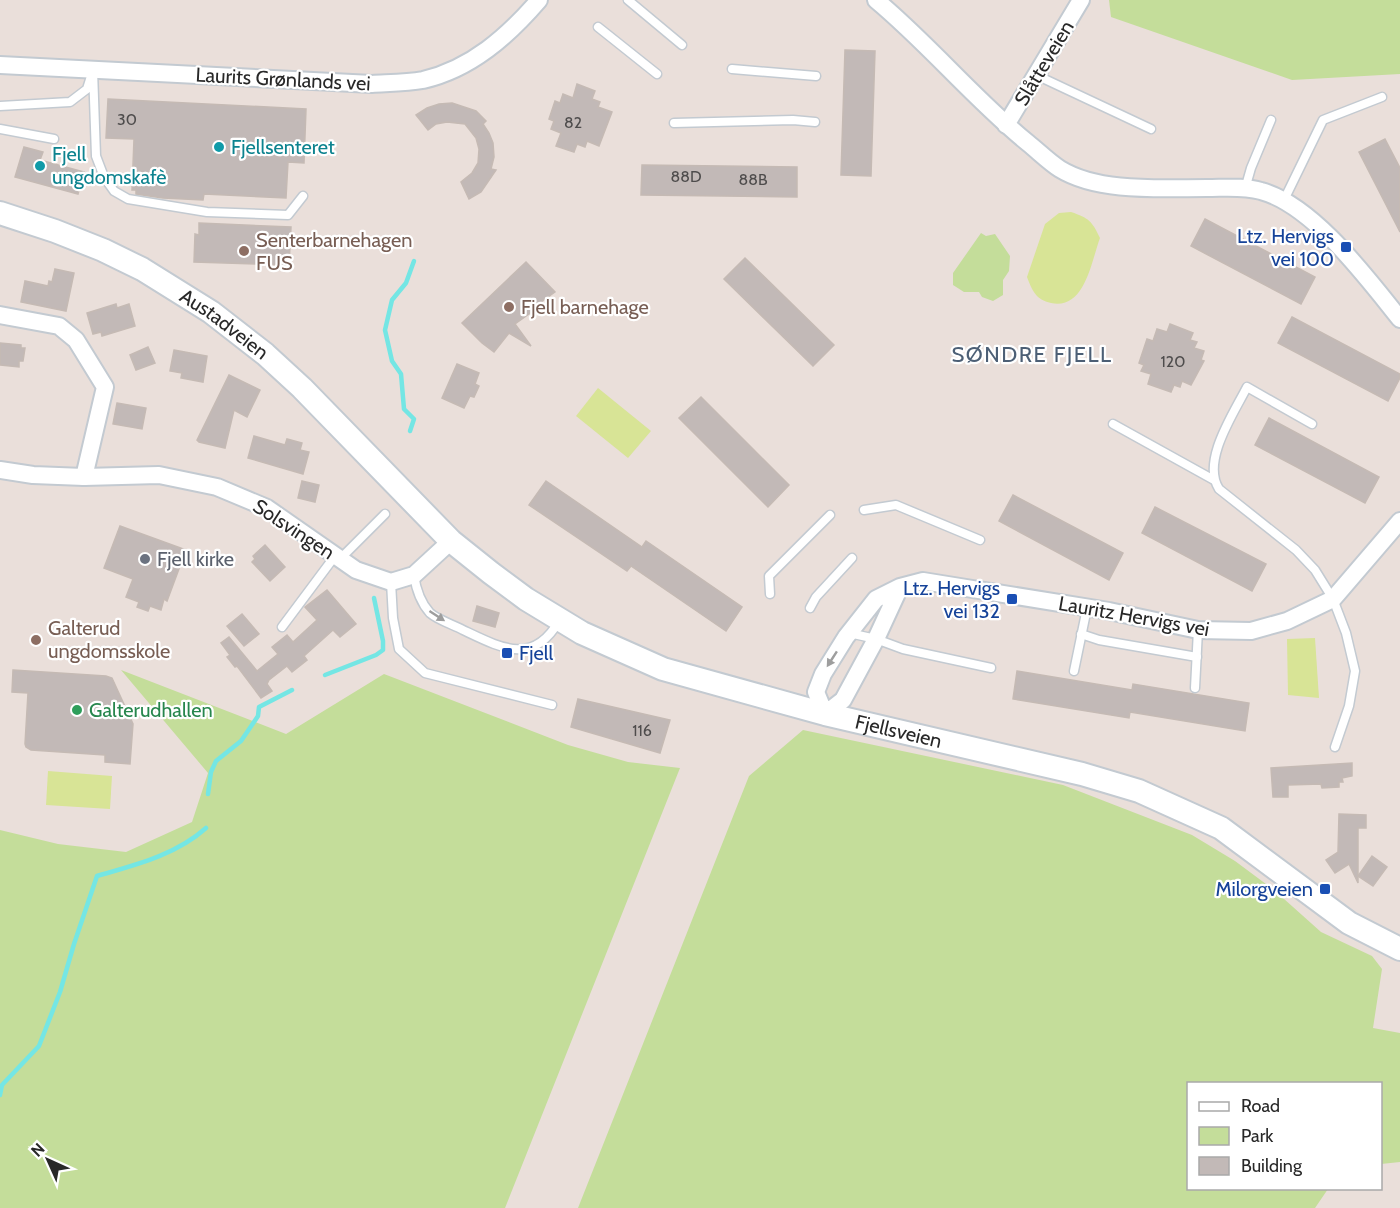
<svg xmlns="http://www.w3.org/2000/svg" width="1400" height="1208" font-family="Cabin,sans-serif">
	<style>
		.green { fill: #c4dd9a }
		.pitch { fill: #d8e496 }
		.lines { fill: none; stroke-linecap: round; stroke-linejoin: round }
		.stream { stroke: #74e6e4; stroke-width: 4.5 }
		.building { fill: #c2b9b7; stroke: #c5bab4; stroke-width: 1.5 }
		.service-casing { stroke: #c3cad1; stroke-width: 11 }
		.minor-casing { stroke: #c3cad1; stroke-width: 20 }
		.secondary-casing { stroke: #c3cad1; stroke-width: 26 }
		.service { stroke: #fff; stroke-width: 8 }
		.minor { stroke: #fff; stroke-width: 16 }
		.secondary { stroke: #fff; stroke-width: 22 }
		.oneway { fill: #9e9e9e }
		.culture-dot { fill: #0f9aa8; stroke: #fff; stroke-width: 2 }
		.transit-dot { fill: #1a4fb4; stroke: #fff; stroke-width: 2 }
		.education-dot { fill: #8d6e63; stroke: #fff; stroke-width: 2 }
		.worship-dot { fill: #6b7280; stroke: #fff; stroke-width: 2 }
		.leisure-dot { fill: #2e9e5b; stroke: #fff; stroke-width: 2 }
		.labels { text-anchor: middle; stroke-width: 4.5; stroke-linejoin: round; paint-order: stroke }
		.number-label { font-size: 16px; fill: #4e4c4c }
		.street-label { font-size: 20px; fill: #282828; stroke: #fff }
		.culture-label { font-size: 20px; fill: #0d838f; stroke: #fff; text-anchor: start }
		.transit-label { font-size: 20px; fill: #164399; stroke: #fff; text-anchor: end }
		.education-label { font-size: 20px; fill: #785e54; stroke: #fff; text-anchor: start }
		.worship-label { font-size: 20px; fill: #5b616d; stroke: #fff; text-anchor: start }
		.leisure-label { font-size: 20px; fill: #27864d; stroke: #fff; text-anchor: start }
		.quarter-label { font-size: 22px; letter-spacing: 1.5px; fill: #4c5f75; stroke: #fff }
	</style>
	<rect width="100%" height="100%" fill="#eadfda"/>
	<g class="green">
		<polygon points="1109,0 1400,0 1400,74 1292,80 1111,17"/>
		<polygon points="981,233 986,236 995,234 1010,256 1009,271 1003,280 1003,295 993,301 982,297 979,292 964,292 953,285 953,273"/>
		<polygon points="121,670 286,734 384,674 568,745 628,762 680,768 505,1208 0,1208 0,830 58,844 126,852 192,822 208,773"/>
		<polygon points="803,730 1063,785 1192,835 1235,861 1274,890 1321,932 1372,956 1382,969 1373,1028 1400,1033 1400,1162 1381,1164 1380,1084 1188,1084 1188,1188 1328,1189 1315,1208 578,1208 749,776"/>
	</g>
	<g class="pitch">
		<path d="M1071 212C1089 218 1092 221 1100 238 1091 262 1085 310 1051 303 1036 300 1032 290 1027 277L1045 224 1059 213Z"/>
		<polygon points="598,388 651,431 628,458 576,416"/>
		<polygon points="1315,638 1319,698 1288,695 1287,639"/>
		<polygon points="48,771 112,776 110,809 46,805"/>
	</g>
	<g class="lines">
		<g class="stream">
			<polyline points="410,431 414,419 404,409 401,374 392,361 385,330 392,300 406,283 414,261"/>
			<polyline points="325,675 376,655 383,650 383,641 374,598"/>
			<polyline points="208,794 211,772 216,761 241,741 258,716 259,707 292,690"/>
			<path d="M0 1095 2 1085 39 1046 60 992 74 944 97 876C135 865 176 855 206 828"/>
		</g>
	</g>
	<g class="building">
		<polygon points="845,50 875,51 871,176 841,175"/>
		<polygon points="577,84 595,91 592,99 600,102 598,107 612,112 599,146 587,141 585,147 577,144 574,152 556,146 561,133 551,129 554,121 549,119 555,101 560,103 563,94 573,98"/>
		<polygon points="108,99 306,109 304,163 288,162 286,198 204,194 203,200 163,198 136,194 136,190 132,190 134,139 106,138"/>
		<polygon points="452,103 476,111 486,121 483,124 489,133 493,143 494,157 491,169 496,170 481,192 469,199 461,182 472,173 478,163 479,149 476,138 465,124 447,122 436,124 428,130 416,115 427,108 439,104"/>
		<polygon points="1385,139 1400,168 1400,232 1359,152"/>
		<polygon points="24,147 43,152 40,160 84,172 78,194 15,177"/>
		<polygon points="642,165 797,167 797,197 641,195"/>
		<polygon points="1205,219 1315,277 1301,304 1191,246"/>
		<polygon points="199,223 291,227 289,265 194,262 195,234 199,235"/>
		<polygon points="745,258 834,345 813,366 724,279"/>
		<polygon points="526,262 555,292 534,307 536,309 515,324 531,346 509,333 494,352 482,343 462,323"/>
		<polygon points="55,269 74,273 66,311 21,302 25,281 48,286 49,281 52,282"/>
		<polygon points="116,304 117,308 129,304 135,326 102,336 101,332 93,334 87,313"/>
		<polygon points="1292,317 1400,374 1400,378 1388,401 1278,343"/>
		<polygon points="1170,324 1193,333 1190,340 1197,342 1194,348 1204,351 1201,360 1204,361 1191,385 1182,381 1180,387 1174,385 1171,392 1148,384 1151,374 1141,371 1144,365 1139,363 1147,339 1153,341 1157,329 1167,332"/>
		<polygon points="0,343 21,345 21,348 25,348 23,361 19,361 19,367 0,365"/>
		<polygon points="148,347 155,363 136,370 130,355"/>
		<polygon points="174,350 207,356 203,382 181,378 182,373 170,371"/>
		<polygon points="457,364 479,373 475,384 479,386 474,397 470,396 464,408 442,398"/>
		<polygon points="229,375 260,390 247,417 234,410 225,448 199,442 197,440"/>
		<polygon points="701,397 789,485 768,507 679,418"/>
		<polygon points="117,403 146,408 142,429 113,424"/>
		<polygon points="1269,418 1379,477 1365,503 1255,445"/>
		<polygon points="254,436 285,445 287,439 302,443 300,450 309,452 303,474 248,458"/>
		<polygon points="302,481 319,485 315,502 298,498"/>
		<polygon points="546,481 642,547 646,541 742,607 726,631 631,566 627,571 529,505"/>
		<polygon points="1013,495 1123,553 1109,580 999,521"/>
		<polygon points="1155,507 1266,564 1252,591 1142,533"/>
		<polygon points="120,526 186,550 167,601 164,599 161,610 150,606 148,611 137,607 139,602 126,597 133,579 104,568"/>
		<polygon points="265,545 285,567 270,581 252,562 255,559 253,556"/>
		<polygon points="327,590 356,624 340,637 333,630 304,656 307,660 292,672 287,666 269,680 267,684 272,691 261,698 237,666 235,667 227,657 230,655 221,643 229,637 257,671 278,654 272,647 287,635 293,642 317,620 305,607"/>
		<polygon points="477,606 499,613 495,627 473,621"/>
		<polygon points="242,614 259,634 244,646 227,626"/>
		<polygon points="13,670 106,676 112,678 133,724 130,764 105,762 105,755 31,750 26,747 25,744 28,693 12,692"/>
		<polygon points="1017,671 1132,690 1133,684 1249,703 1245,731 1130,712 1129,718 1013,699"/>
		<polygon points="578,699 670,720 660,753 571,727"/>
		<polygon points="1352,763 1352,776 1342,778 1343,782 1339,782 1339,787 1322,788 1321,784 1288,785 1288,797 1273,797 1271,768"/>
		<polygon points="1339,814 1366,815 1366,828 1358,828 1358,883 1349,864 1335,873 1326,860 1338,852"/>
		<polygon points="1372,856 1387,867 1373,886 1358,876"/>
	</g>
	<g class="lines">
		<g class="service-casing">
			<g id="service">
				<polyline points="628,0 682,45"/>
				<polyline points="598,27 657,74"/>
				<polyline points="732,69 816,76"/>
				<polyline points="1036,75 1151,129"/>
				<polyline points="0,106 70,102 87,89 93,70 96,156 104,177 114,191 128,199 207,212 288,215 303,196"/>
				<polyline points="674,123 793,120 815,122"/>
				<polyline points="0,129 54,139"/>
				<polyline points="1245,189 1251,168 1271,120"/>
				<polyline points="1284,200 1323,120 1382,97"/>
				<polyline points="1113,424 1214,480"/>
				<path d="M1312 424 1247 387C1234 413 1201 461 1219 489L1296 550 1315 570 1333 599 1346 633 1355 671 1349 706 1335 747"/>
				<polyline points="864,510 896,505 980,540"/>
				<polyline points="340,559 385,514"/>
				<path d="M414 575C416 589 420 602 430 613 438 620 454 625 463 630 501 648 533 666 559 621"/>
				<polyline points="391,582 393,618 399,649 425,673 552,705"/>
				<polyline points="770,594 769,576 830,515"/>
				<polyline points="810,608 816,597 852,558"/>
				<polyline points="282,627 335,556"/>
				<polyline points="849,633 876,639 903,649 991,668"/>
				<polyline points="1081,634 1099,640 1197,657"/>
				<polyline points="1074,671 1087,608"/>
				<polyline points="1195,688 1198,630"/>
			</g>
		</g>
		<g class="minor-casing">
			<g id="minor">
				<path d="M876 0C929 44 974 99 1028 143 1038 151 1049 162 1060 169 1099 193 1162 188 1207 188 1225 188 1244 186 1261 191 1313 205 1367 278 1400 319"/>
				<path d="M0 65 372 84C388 83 407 83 423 80 471 69 508 36 539 0"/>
				<polyline points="1006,125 1081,0"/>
				<polyline points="0,315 59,326 76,340 105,387 84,477"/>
				<polyline points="0,470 33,475 84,477 159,475 217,487 267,508 356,570 391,582 414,575 451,541"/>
				<polyline points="900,587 876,639 843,700 825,714 816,692 823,674 846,637 876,599 900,587 923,581 1109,611 1198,630 1251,631 1287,621 1333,599 1400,521"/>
			</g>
		</g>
		<g class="secondary-casing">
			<g id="secondary">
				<path id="s1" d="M0 213 55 231 103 250 142 269 211 312 265 354 302 388 451 541 491 573 526 599 582 633 663 669 825 714 1082 774 1139 791 1221 828 1349 923 1400 949"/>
			</g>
		</g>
		<use href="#service" class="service"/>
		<use href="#minor" class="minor"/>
		<use href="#secondary" class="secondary"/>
	</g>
	<defs><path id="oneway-solid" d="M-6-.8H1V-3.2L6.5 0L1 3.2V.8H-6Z" transform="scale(1.5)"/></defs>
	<g class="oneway">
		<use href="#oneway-solid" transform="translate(437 616) rotate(33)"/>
		<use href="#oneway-solid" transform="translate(832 659) rotate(123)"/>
	</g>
	<g class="culture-dot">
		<circle cx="219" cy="147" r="6"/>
		<circle cx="40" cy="166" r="6"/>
	</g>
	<g class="transit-dot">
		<rect x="1340" y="241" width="12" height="12" rx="3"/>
		<rect x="1006" y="593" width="12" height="12" rx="3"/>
		<rect x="501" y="647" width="12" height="12" rx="3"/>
		<rect x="1319" y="883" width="12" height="12" rx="3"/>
	</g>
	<g class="education-dot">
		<circle cx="244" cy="251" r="6"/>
		<circle cx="509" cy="307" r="6"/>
		<circle cx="36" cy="640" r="6"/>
	</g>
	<circle class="worship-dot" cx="145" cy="559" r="6"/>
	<circle class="leisure-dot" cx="77" cy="710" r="6"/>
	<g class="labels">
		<g class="number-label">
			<text x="127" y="125">30</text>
			<text x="573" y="128">82</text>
			<text x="686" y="182">88D</text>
			<text x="753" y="185">88B</text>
			<text x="1173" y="367">120</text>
			<text x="642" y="736">116</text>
		</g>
		<g class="street-label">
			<text transform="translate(1044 63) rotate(-59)" y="7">Slåtteveien</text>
			<text transform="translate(283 79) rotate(3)" y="7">Laurits Grønlands vei</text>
			<text dy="7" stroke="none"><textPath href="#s1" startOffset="252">Austadveien</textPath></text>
			<text transform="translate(294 529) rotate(33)" y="7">Solsvingen</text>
			<text transform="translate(1134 616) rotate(10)" y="7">Lauritz Hervigs vei</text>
			<text dy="7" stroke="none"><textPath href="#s1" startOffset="1059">Fjellsveien</textPath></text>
		</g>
		<g class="culture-label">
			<text x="231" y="154">Fjellsenteret</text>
			<text x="52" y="161">Fjell<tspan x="52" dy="23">ungdomskafè</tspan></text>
		</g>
		<g class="transit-label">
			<text x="1334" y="243">Ltz. Hervigs<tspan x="1334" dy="23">vei 100</tspan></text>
			<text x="1000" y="595">Ltz. Hervigs<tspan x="1000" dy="23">vei 132</tspan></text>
			<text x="519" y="660" text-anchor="start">Fjell</text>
			<text x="1313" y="896">Milorgveien</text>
		</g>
		<g class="education-label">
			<text x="256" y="247">Senterbarnehagen<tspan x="256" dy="23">FUS</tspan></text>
			<text x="521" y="314">Fjell barnehage</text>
			<text x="48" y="635">Galterud<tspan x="48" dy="23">ungdomsskole</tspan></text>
		</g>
		<g class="worship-label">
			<text x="157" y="566">Fjell kirke</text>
		</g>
		<g class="leisure-label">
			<text x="89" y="717">Galterudhallen</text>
		</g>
		<g class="quarter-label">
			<text x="1032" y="362">SØNDRE FJELL</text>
		</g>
	</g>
	<rect x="1187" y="1082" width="195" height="108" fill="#ffffff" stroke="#a9a9a9" stroke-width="1.5"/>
	<rect x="1199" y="1102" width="30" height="9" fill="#ffffff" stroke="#a9a9a9" stroke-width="1.5"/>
	<text x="1241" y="1112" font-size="18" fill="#282828">Road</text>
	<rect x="1199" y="1127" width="30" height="18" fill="#c4dd9a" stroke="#a9a9a9" stroke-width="1.5"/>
	<text x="1241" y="1142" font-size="18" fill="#282828">Park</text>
	<rect x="1199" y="1157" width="30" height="18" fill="#c2b9b7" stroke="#a9a9a9" stroke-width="1.5"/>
	<text x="1241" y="1172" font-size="18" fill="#282828">Building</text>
	<g transform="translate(48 1160) rotate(315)" stroke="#ffffff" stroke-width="4.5" paint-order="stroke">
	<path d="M0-4.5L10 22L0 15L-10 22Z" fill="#282828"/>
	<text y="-9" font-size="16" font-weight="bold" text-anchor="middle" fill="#282828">N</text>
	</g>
</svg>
